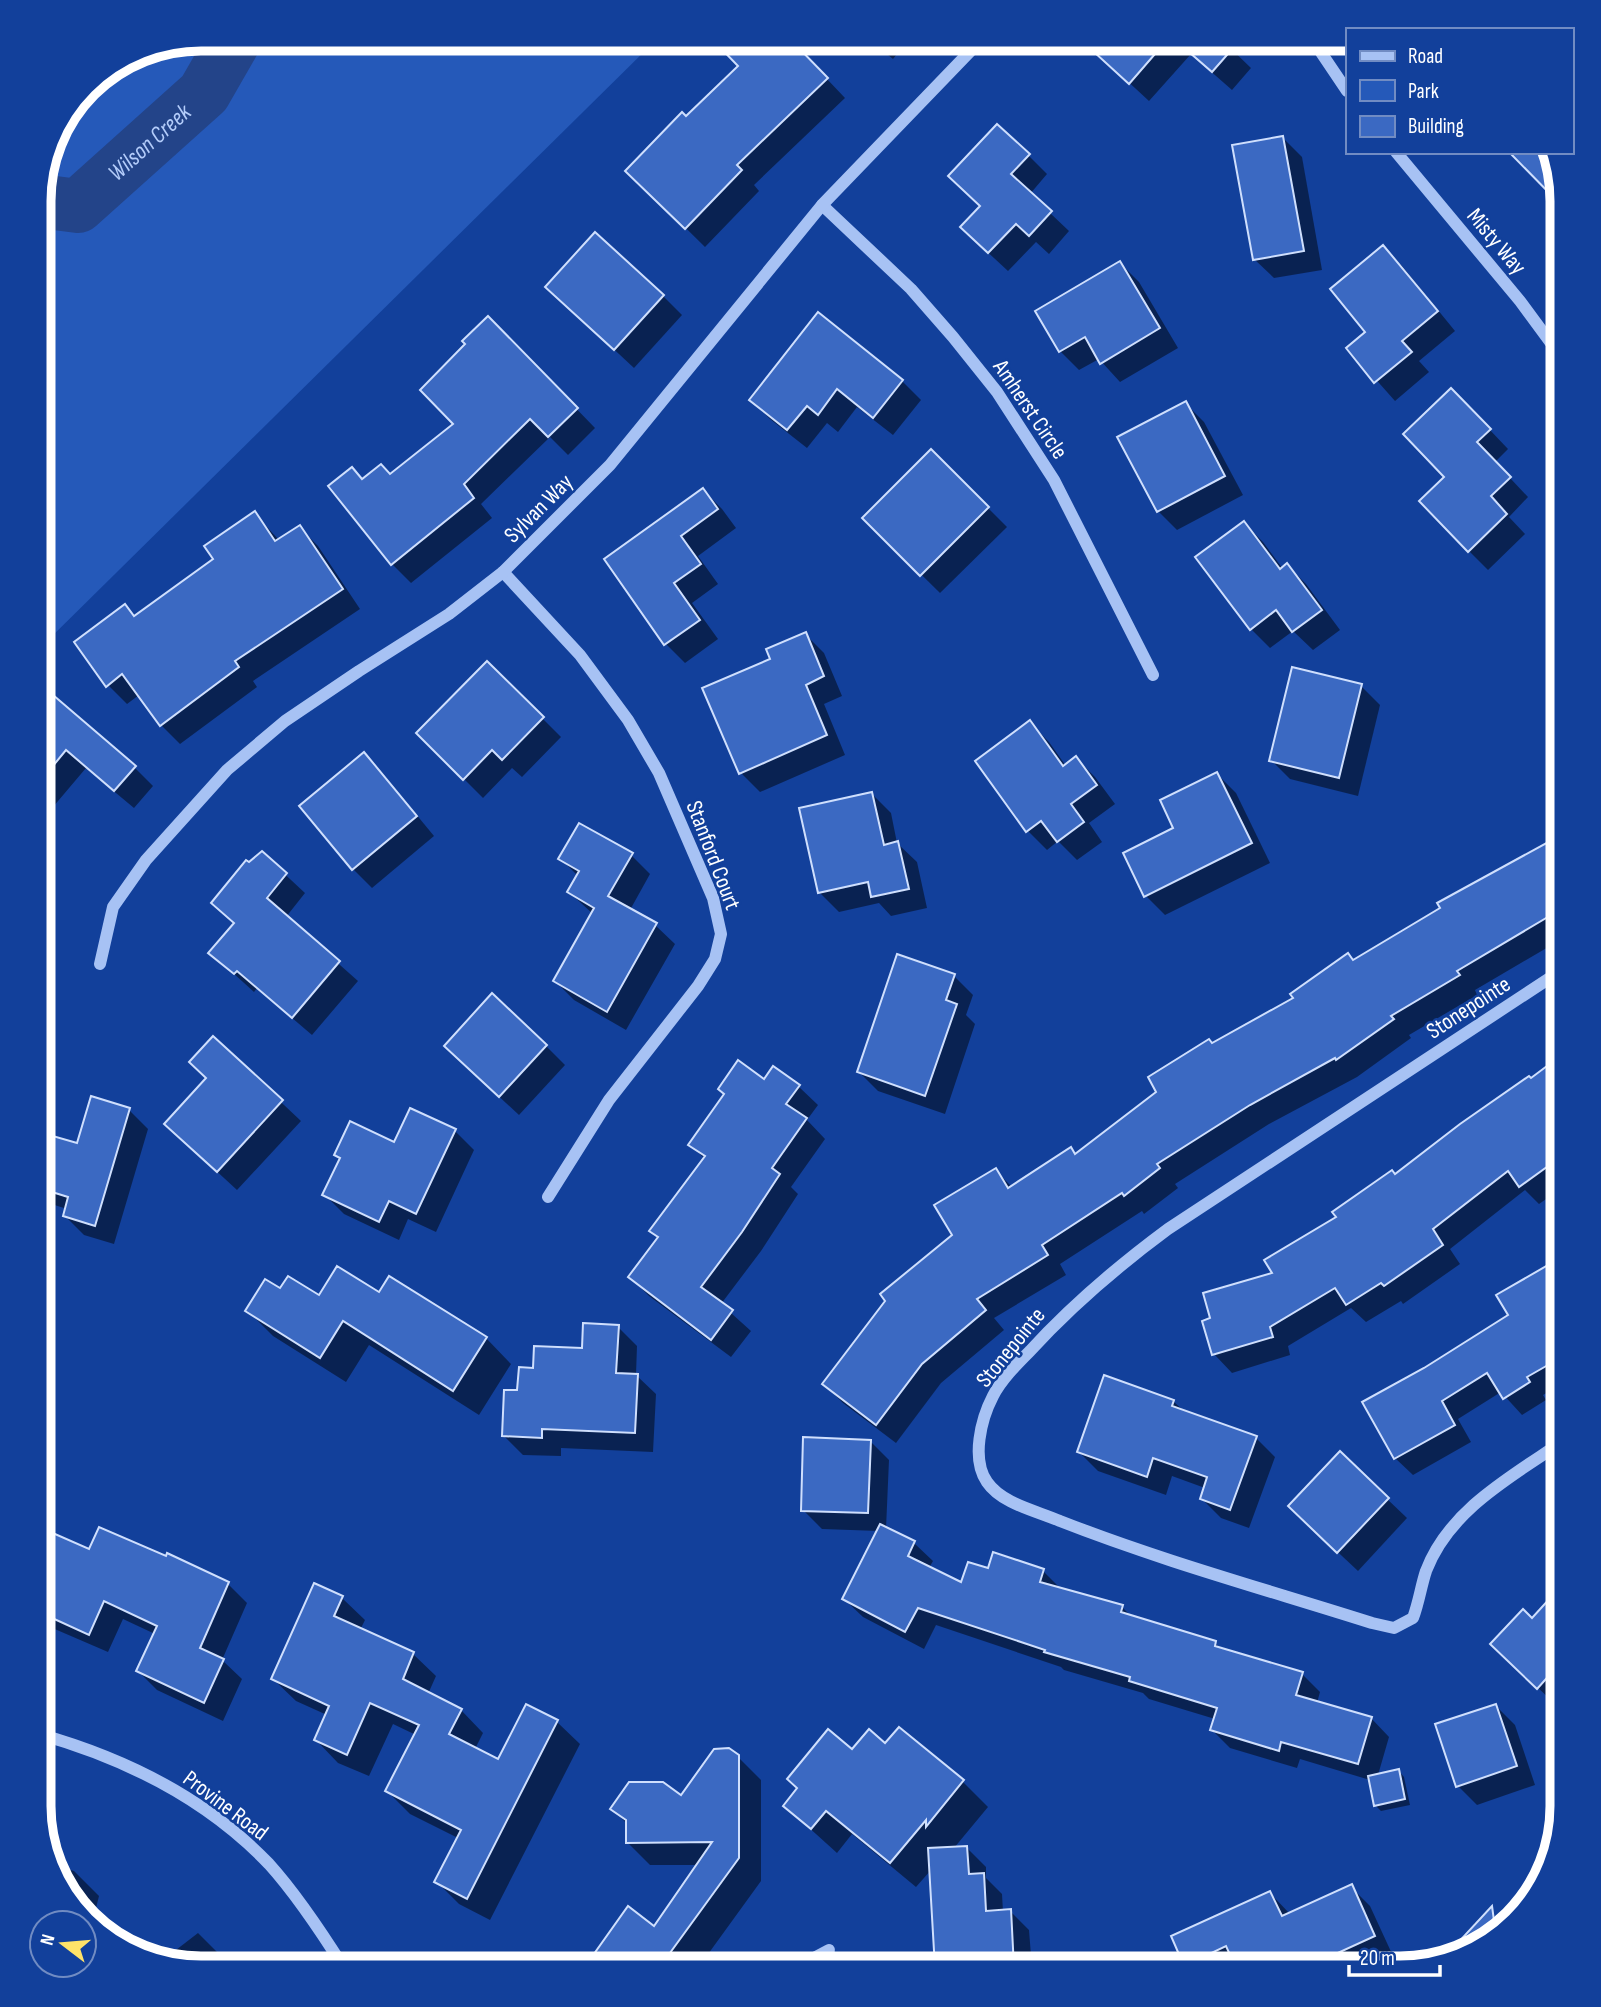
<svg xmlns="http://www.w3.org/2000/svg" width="1601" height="2007" font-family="'Sofia Sans Condensed',sans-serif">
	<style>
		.green { fill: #2559b9 }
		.shadow { fill: #0007 }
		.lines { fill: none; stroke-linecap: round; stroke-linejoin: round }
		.river { stroke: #234489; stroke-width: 54 }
		.building { fill: #3b69c2; stroke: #cfdffd; stroke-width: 2 }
		.minor { stroke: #a7c2f4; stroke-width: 12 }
		.labels { text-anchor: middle; stroke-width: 5; stroke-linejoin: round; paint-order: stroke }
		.street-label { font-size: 23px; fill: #fff; stroke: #12409b }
		.water-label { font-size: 24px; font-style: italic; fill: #b3ccfa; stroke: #12409b }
		.rim { fill: none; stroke: #fff; stroke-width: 9 }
	</style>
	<rect width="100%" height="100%" fill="#12409b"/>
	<polygon class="green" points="201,39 657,39 39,649 39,190 55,129 93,79 139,51"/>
	<g class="shadow">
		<polygon points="734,39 789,39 845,98 754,185 759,191 705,247 628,171 741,66 724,48"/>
		<polygon points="869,39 909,39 893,59"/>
		<polygon points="1108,39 1221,39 1251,68 1232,90 1191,54 1149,101 1096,52"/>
		<polygon points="1283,138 1302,157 1322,270 1274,278 1254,259"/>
		<polygon points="1548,152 1562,201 1562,204 1514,154"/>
		<polygon points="1029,156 1047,174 1030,194 1069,231 1049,254 1036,242 1008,271 981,246 982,206 969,195"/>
		<polygon points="1562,210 1562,229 1553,219"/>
		<polygon points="1383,247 1402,266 1455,331 1419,361 1429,372 1395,401 1348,348 1368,332"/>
		<polygon points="1120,263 1139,282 1178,348 1120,382 1099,359 1079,370 1060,351 1037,312"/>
		<polygon points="547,287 663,296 682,315 634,368"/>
		<polygon points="818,315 902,381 921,400 893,435 857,407 838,432 827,423 807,448 770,419 751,400"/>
		<polygon points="507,337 595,428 568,455 550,437 481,504 492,518 411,583 392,564 363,481 391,476 455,424"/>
		<polygon points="1185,403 1204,422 1243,495 1177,530 1158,511"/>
		<polygon points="1470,409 1508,449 1495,462 1528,497 1509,517 1525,534 1488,570 1469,551 1446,477"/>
		<polygon points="931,451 1007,527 940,593 864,518"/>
		<polygon points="703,490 722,509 736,528 698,556 718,584 692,603 718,639 685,663 666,644 606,560"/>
		<polygon points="255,514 279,540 299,527 318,546 360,609 253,681 257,687 180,744 161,725 139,695 127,704 108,685 125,607 136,617 215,559"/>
		<polygon points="1244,523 1263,542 1283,569 1287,565 1306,584 1340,630 1313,650 1293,631 1270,648 1251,629 1198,558"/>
		<polygon points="1562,548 1562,563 1556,557"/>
		<polygon points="805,634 824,653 842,696 824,704 845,755 760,792 741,773 772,660"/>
		<polygon points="487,663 561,737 522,777 512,768 483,798 418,733"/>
		<polygon points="39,686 134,767 153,786 134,808 86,768 42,820 39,817"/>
		<polygon points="1361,686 1380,705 1358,796 1290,779 1271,760"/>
		<polygon points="1030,723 1049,742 1066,766 1076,758 1095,777 1115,804 1089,823 1102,842 1077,860 1058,841 1047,850 1028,831"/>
		<polygon points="363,754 382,773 434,836 372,888 353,869"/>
		<polygon points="1217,774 1236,793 1270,863 1165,915 1146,896 1176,829"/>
		<polygon points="872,794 891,813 897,843 917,862 927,908 891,916 879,903 839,912 819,892"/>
		<polygon points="1562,836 1562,939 1475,990 1477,995 1409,1035 1411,1038 1357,1077 1269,1124 1175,1184 1178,1188 1144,1214 1142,1211 1060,1264 1066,1275 994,1318 1004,1330 941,1383 896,1443 843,1403 824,1384 954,1235 995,1170 1012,1187 1071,1149 1076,1155 1159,1092 1212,1045 1296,999"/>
		<polygon points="262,853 305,893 286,917 358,981 312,1035 257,988 254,992 211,953 235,924 213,903"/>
		<polygon points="631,855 650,874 630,910 655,925 675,944 626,1030 574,1000 555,981 593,914 569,892 578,876 561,859"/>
		<polygon points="39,874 46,881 39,893"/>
		<polygon points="954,976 973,995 966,1015 975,1024 945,1114 878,1091 859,1072"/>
		<polygon points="213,1038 301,1121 237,1190 186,1143 208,1078"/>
		<polygon points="546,1046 565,1065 519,1115 465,1065"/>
		<polygon points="1562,1056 1562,1188 1539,1204 1525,1190 1450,1249 1460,1264 1403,1304 1401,1301 1366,1322 1351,1308 1288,1346 1290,1355 1232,1373 1214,1354 1212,1320 1274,1274 1338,1218"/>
		<polygon points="764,1081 798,1086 818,1105 807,1120 825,1139 791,1187 798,1194 761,1251 721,1304 751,1331 731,1357 649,1296 630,1277 659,1238 651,1231 705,1159 690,1144"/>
		<polygon points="129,1110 148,1129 114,1244 84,1235 65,1216 67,1209 39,1200 39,1134 78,1145"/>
		<polygon points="455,1131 474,1150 436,1232 408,1219 399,1240 344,1214 325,1195 341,1159 336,1154"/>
		<polygon points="1556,1263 1562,1269 1562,1384 1543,1395 1546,1400 1522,1415 1501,1392 1458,1419 1471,1442 1413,1475 1395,1458 1424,1369 1510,1315"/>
		<polygon points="281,1291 320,1298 379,1295 486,1338 511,1364 479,1415 369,1345 346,1382 273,1336 248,1311"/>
		<polygon points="618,1327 637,1346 636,1375 656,1394 653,1452 561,1448 561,1456 523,1455 504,1436 534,1370 583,1350"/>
		<polygon points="1173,1401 1185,1412 1256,1438 1275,1457 1249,1528 1221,1518 1202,1499 1205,1488 1172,1476 1166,1495 1098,1471 1079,1452"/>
		<polygon points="870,1441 889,1460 886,1529 914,1543 933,1561 929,1568 962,1585 989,1571 1043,1571 1062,1590 1122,1607 1133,1618 1215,1643 1222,1650 1302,1674 1320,1692 1317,1703 1371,1718 1389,1737 1378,1775 1399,1771 1404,1777 1410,1805 1381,1811 1375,1805 1370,1780 1300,1759 1297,1768 1230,1748 1212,1730 1215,1719 1149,1699 1143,1693 1064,1670 1061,1667 936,1625 924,1649 863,1617 844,1599 879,1531 822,1529 803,1510"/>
		<polygon points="1340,1454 1407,1518 1358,1571 1309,1525"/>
		<polygon points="1562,1526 1562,1560 1548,1536"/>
		<polygon points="39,1529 90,1552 167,1558 168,1556 228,1584 247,1603 222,1660 242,1679 223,1721 157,1690 138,1671 155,1634 123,1619 108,1652 50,1627 39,1652"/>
		<polygon points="1562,1588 1562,1699 1556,1705 1511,1662 1532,1621"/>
		<polygon points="342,1598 365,1620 360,1630 413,1654 436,1676 428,1694 461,1710 483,1733 475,1749 498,1762 557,1722 580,1744 490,1920 459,1904 436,1881 458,1838 410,1814 387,1791 416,1735 393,1724 369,1776 338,1763 316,1740 327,1715 296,1701 273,1679"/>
		<polygon points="1496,1706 1515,1725 1535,1785 1477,1805 1458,1786"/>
		<polygon points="886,1745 963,1782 988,1807 954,1848 966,1847 986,1867 986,1878 1002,1894 1003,1912 1010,1911 1029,1930 1032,1968 937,1968 931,1870 916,1887 852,1834 837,1853 785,1806 852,1752"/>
		<polygon points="738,1757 761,1780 761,1881 698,1968 586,1968 628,1909 655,1928 699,1865 650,1865 627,1842 627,1824 613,1809 681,1798"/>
		<polygon points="57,1866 74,1871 99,1896 93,1920 66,1897"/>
		<polygon points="1351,1887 1370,1906 1393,1956 1365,1968 1190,1968 1186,1965 1270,1893 1290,1914"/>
		<polygon points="1513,1917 1491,1941 1477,1945 1474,1923"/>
		<polygon points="198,1933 224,1959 231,1968 200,1968 163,1960"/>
		<polygon points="556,1959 568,1968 549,1968"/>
	</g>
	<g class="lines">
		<path class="river" id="s1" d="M39 201 78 206 204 93 235 39"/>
	</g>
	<g class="building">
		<polygon points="712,39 790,39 828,78 737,165 742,170 685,229 625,171 682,112 686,116 738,66"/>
		<polygon points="1105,39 1168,39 1129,84 1094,52"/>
		<polygon points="1174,39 1241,39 1212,72"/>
		<polygon points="997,124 1030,154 1011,174 1052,211 1029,236 1016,224 988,253 960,227 980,206 948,176"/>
		<polygon points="1283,136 1304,251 1253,260 1232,145"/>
		<polygon points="1509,152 1548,152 1563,207"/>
		<polygon points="595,232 664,295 614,350 545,287"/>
		<polygon points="1383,245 1438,311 1402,341 1412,352 1374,383 1346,348 1365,332 1330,289"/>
		<polygon points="1120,261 1160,328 1100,364 1085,337 1059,352 1035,311"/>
		<polygon points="818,312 903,380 873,418 837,389 818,415 807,406 787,430 749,400"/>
		<polygon points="488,316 578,408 548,437 530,419 464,484 474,498 391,565 328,486 352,467 362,479 381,464 390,474 453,424 420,390 465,344 462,341"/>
		<polygon points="1451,388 1491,429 1477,442 1511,477 1491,496 1507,514 1468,552 1419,501 1444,477 1403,434"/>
		<polygon points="1186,401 1225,476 1157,512 1117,437"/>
		<polygon points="931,449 989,507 920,576 862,518"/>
		<polygon points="703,488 718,509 681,536 701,564 674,583 700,620 664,645 604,559"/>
		<polygon points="255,511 275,541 300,525 343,589 235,661 239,667 160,726 122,674 106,687 74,642 125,604 134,616 213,559 204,546"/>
		<polygon points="1244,521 1280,569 1287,563 1322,610 1292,632 1276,610 1250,630 1195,557"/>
		<polygon points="806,632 824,676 806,685 827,735 739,774 702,688 770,659 766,649"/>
		<polygon points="487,661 544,717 502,760 492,750 463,780 416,733"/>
		<polygon points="1292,667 1362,684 1339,778 1269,761"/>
		<polygon points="39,683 136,766 114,791 66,750 39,783"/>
		<polygon points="1030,720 1063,766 1076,756 1097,785 1071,804 1084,822 1057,842 1041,821 1026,832 975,761"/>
		<polygon points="364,752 417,816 352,870 299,806"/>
		<polygon points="1217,772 1252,843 1144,897 1123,853 1173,828 1160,800"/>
		<polygon points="872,792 884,845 898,841 909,889 871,897 868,882 818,893 799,808"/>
		<polygon points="579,823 633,853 608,896 657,923 607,1012 553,981 594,908 567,892 579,871 558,859"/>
		<polygon points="1563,834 1563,908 1457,971 1460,975 1391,1016 1394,1019 1336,1060 1335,1058 1250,1105 1157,1164 1160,1168 1124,1196 1122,1193 1042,1245 1048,1255 977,1299 986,1310 922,1364 876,1425 822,1384 885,1301 880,1294 952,1235 934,1205 996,1168 1008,1188 1071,1147 1075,1154 1156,1092 1148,1077 1209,1039 1212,1043 1293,998 1290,994 1348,953 1353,960 1440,908 1437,903"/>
		<polygon points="262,851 287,873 267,898 340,961 292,1018 237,971 234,974 208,953 234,923 211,903 246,860 249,862"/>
		<polygon points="897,954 955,974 946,1000 957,1004 925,1096 857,1072"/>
		<polygon points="492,993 547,1045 499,1097 444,1046"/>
		<polygon points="213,1036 283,1100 217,1172 164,1124 206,1078 189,1062"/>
		<polygon points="1563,1054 1562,1156 1519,1187 1508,1171 1433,1229 1443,1245 1384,1286 1381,1283 1346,1305 1335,1288 1270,1327 1273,1337 1212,1355 1202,1321 1210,1318 1203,1293 1272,1273 1264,1260 1336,1217 1332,1212 1392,1170 1395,1174 1460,1124 1529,1076 1531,1078"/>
		<polygon points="738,1060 764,1079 773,1066 800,1085 786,1104 807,1118 772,1168 780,1174 742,1232 701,1287 733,1310 711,1340 628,1277 658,1237 649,1231 705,1156 688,1145 724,1094 718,1089"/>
		<polygon points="91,1096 130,1108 95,1226 63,1216 68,1197 39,1188 39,1132 77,1143"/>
		<polygon points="410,1108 456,1129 416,1214 389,1201 379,1222 322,1195 340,1158 334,1155 350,1121 394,1142"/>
		<polygon points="1562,1257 1562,1357 1527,1377 1530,1382 1503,1399 1487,1373 1442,1401 1455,1425 1394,1459 1362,1402 1424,1368 1508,1315 1496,1295"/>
		<polygon points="337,1266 379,1292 389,1276 487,1337 453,1391 343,1321 320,1358 245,1311 265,1279 280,1288 288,1276 319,1295"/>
		<polygon points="583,1323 619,1325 616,1373 638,1374 635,1433 542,1429 542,1438 502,1436 504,1390 517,1390 519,1367 533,1368 534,1346 582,1348"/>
		<polygon points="1104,1375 1174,1400 1172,1406 1257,1436 1230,1510 1200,1499 1207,1477 1153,1458 1147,1477 1077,1452"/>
		<polygon points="803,1437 871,1440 868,1513 801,1511"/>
		<polygon points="1340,1451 1389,1498 1337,1553 1288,1506"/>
		<polygon points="880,1524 915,1541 908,1556 961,1582 968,1562 988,1568 993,1552 1044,1569 1040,1582 1123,1605 1121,1612 1216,1641 1215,1646 1303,1672 1296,1695 1372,1717 1358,1764 1281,1742 1279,1751 1210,1730 1217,1708 1129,1681 1130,1677 1044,1652 1045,1650 918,1608 905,1632 842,1599"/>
		<polygon points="39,1527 89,1549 99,1527 166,1556 167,1553 229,1582 200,1648 224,1659 204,1703 136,1671 157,1626 104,1601 89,1635 39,1612"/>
		<polygon points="314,1583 343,1596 334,1616 414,1652 403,1679 462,1709 449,1734 498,1759 526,1704 558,1720 467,1899 434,1882 461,1830 385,1791 419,1725 370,1703 347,1755 314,1740 329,1706 271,1679"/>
		<polygon points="1562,1585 1562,1661 1537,1689 1490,1644 1523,1609 1532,1618"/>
		<polygon points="1496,1704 1517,1766 1456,1787 1435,1724"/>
		<polygon points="899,1727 964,1780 926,1827 926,1820 890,1863 826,1811 811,1829 783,1806 797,1788 787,1779 828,1729 852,1749 869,1729 885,1743"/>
		<polygon points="729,1748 739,1755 739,1858 659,1968 584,1968 628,1906 654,1926 712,1842 626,1843 626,1820 610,1809 629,1782 663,1782 681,1795 714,1749"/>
		<polygon points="1399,1769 1405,1799 1374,1806 1368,1776"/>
		<polygon points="967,1846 969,1874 984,1873 986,1911 1011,1909 1014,1968 935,1968 928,1848"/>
		<polygon points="1352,1884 1375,1936 1305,1968 1236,1968 1226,1946 1184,1966 1171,1936 1270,1891 1282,1916"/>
		<polygon points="1492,1906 1496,1935 1486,1942 1454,1947"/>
	</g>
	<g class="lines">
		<g class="minor">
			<polyline points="1312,39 1347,91"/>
			<polyline points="1396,152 1520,301 1562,358"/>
			<polyline points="822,205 911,289 953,337 997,392 1054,480 1153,675"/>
			<polyline points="503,572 580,655 628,720 659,773 713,898 721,934 715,959 698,986 609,1100 548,1197"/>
			<polyline points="100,964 113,907 146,860 227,770 285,721 359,671 449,614 503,572 610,465 822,205 982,39"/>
			<path d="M1562 1442C1512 1476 1449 1510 1426 1571 1421 1586 1419 1602 1413 1618L1394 1628 1372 1623C1268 1590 1162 1561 1060 1521 1037 1511 1002 1504 987 1482 971 1459 981 1419 993 1396 1001 1380 1017 1364 1030 1351 1072 1305 1118 1266 1168 1229L1562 970"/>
			<path d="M39 1734C124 1758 207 1799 269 1864 297 1895 322 1933 344 1968"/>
			<polyline points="795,1968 829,1950"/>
		</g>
	</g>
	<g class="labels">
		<g class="street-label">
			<text transform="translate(1497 241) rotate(50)" y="8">Misty Way</text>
			<text transform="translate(1031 409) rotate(56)" y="8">Amherst Circle</text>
			<text transform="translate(538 508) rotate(-45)" y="8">Sylvan Way</text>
			<text transform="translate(714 855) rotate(69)" y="8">Stanford Court</text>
			<text transform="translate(1468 1007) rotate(-33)" y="8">Stonepointe</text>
			<text transform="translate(1010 1347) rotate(-51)" y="8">Stonepointe</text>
			<text transform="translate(226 1805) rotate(37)" y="8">Provine Road</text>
		</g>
		<g class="water-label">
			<text dy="8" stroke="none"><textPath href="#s1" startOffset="135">Wilson Creek</textPath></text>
		</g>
	</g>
	<path d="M0 0H1601V2007H0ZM201 51H1400A150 150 0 0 1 1550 201V1806A150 150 0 0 1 1400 1956H201A150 150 0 0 1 51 1806V201A150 150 0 0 1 201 51Z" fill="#12409b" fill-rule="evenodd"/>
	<path class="rim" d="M201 51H1400A150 150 0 0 1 1550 201V1806A150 150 0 0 1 1400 1956H201A150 150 0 0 1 51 1806V201A150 150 0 0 1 201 51Z"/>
	<rect x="1346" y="28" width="228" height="126" fill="#12409b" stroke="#718cc3" stroke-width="2"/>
	<rect x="1360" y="51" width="35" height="10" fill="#a7c2f4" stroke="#718cc3" stroke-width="2"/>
	<text x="1408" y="63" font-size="21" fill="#ffffff">Road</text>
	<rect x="1360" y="80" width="35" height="21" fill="#2559b9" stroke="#718cc3" stroke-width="2"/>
	<text x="1408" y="98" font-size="21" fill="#ffffff">Park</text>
	<rect x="1360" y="116" width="35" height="21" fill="#3b69c2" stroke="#718cc3" stroke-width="2"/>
	<text x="1408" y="133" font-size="21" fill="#ffffff">Building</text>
	<g transform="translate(63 1944) rotate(286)"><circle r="33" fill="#12409b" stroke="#718cc3" stroke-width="2"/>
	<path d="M0-5L12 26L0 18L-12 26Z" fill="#ffe369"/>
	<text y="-10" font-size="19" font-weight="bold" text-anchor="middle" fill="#ffffff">N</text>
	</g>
	<path d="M1349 1965v10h91v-10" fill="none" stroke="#ffffff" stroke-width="3.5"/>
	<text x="1360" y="1965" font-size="21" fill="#ffffff" stroke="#12409b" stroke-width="5" paint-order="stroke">20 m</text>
</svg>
